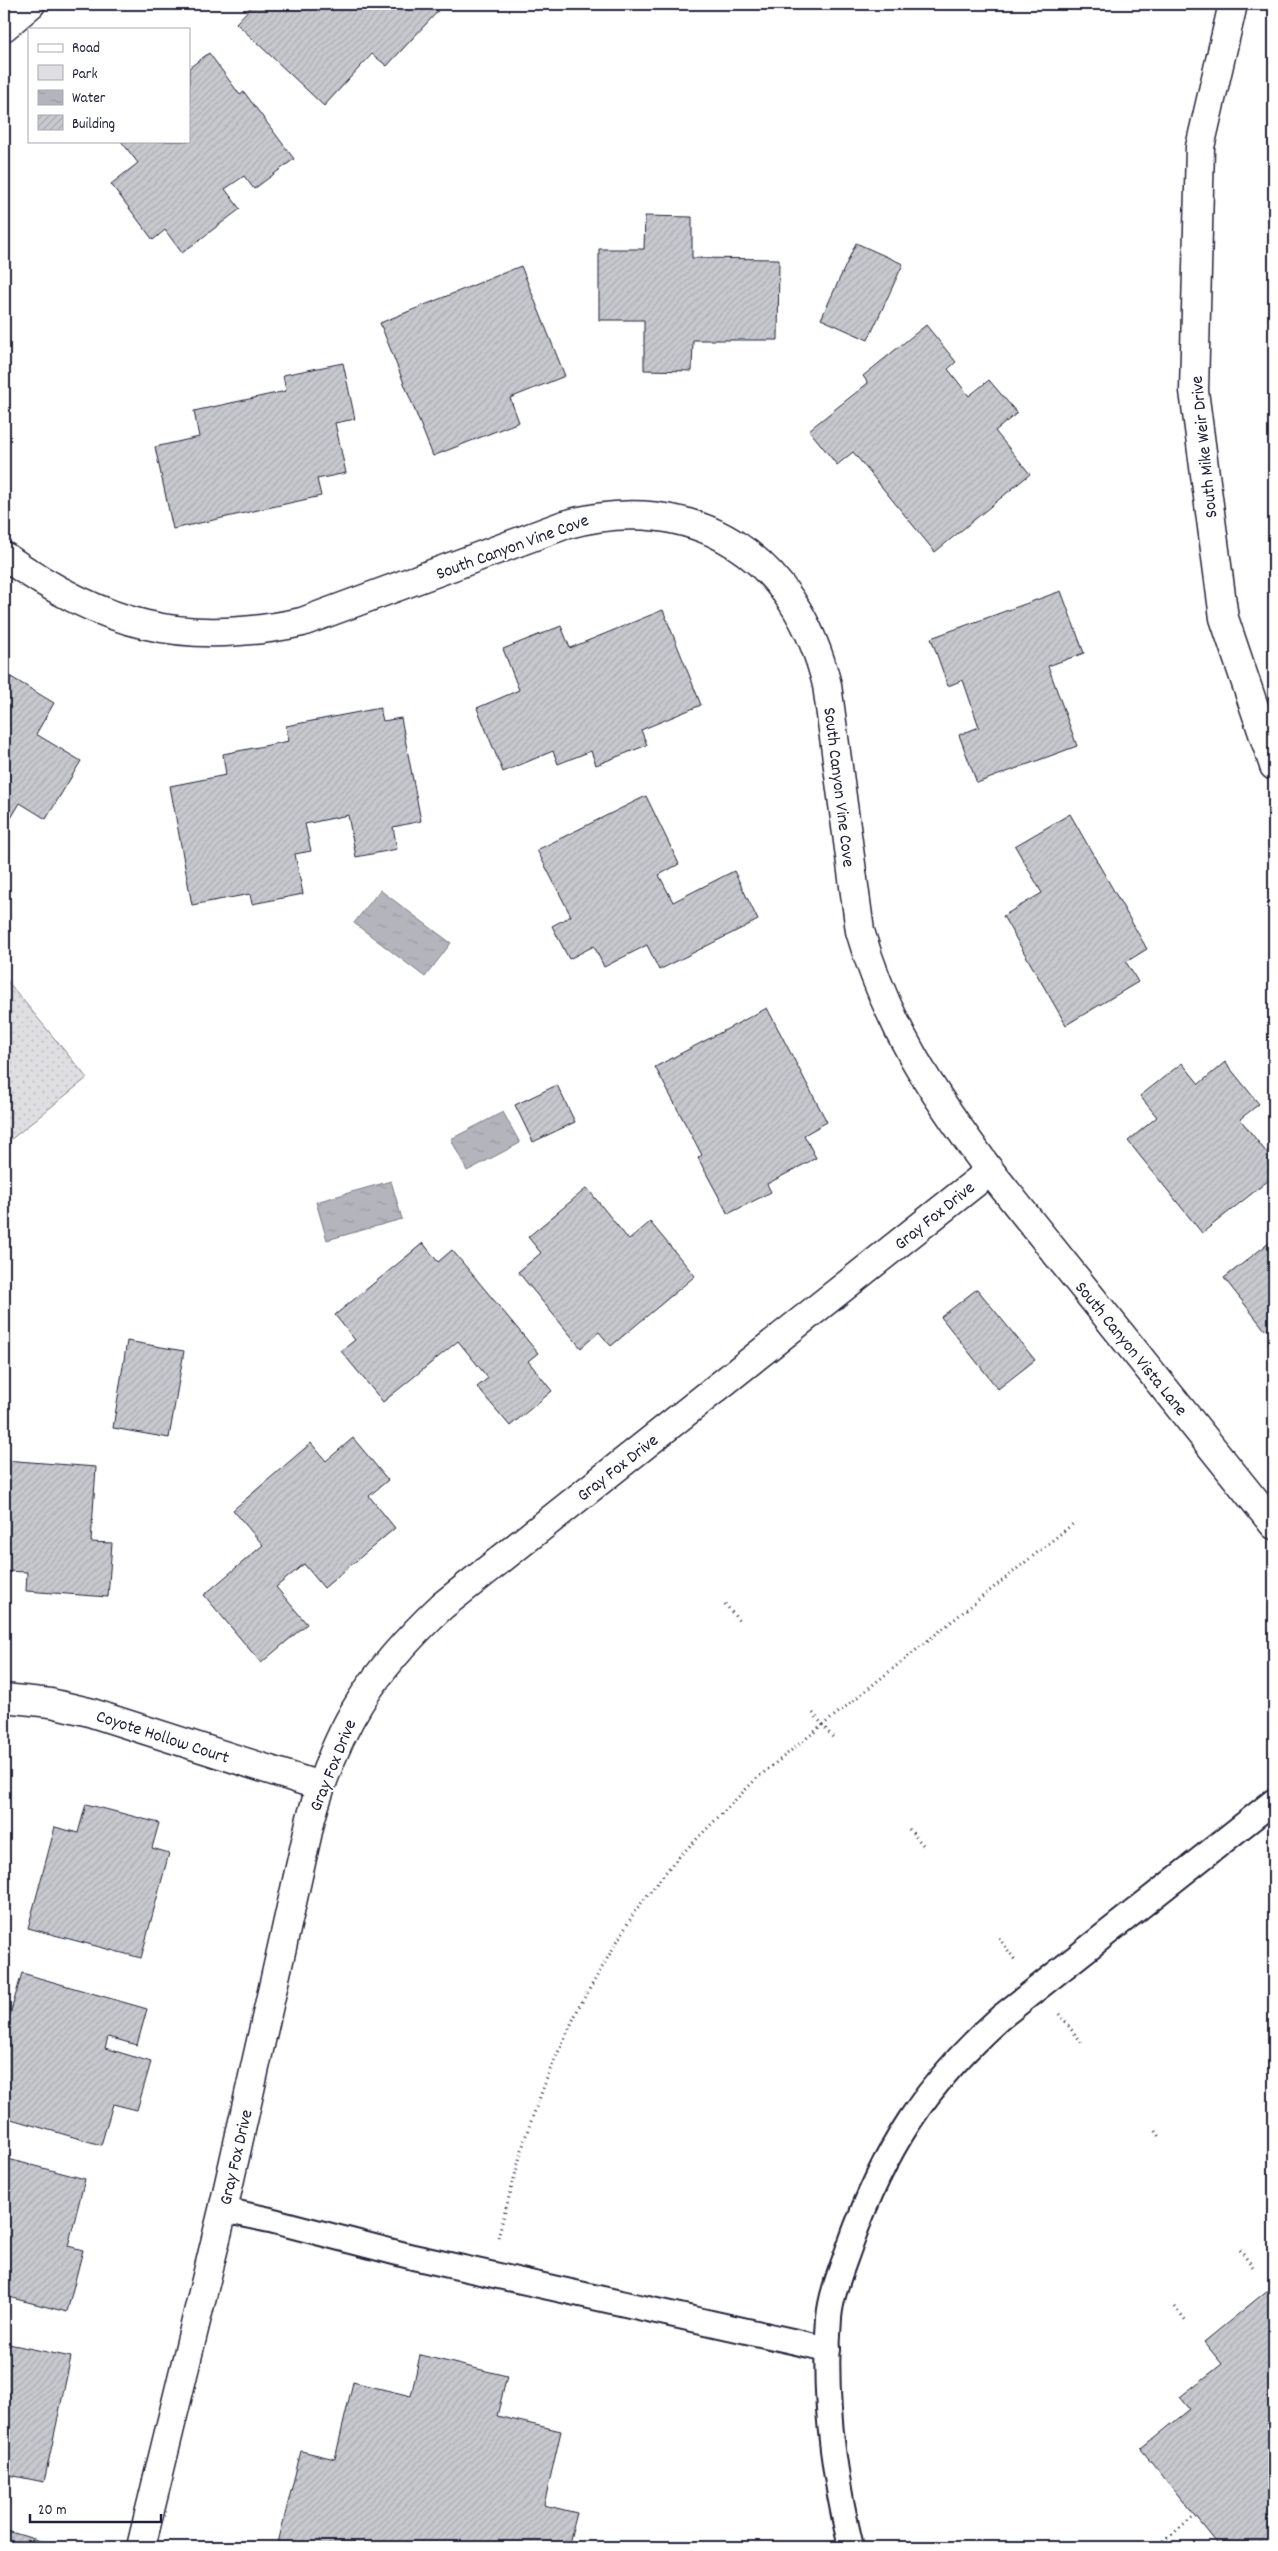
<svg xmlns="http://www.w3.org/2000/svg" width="1278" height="2551" font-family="Dekko,sans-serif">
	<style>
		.green { fill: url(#green-dots); stroke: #80808e }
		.water { fill: url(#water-ripples); stroke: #7a7a88 }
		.building { fill: url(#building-hatch); stroke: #22223b }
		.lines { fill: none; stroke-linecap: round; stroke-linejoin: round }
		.service-casing { stroke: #22223b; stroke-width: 28 }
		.minor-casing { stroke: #22223b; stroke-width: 31 }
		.tertiary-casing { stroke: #22223b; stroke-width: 31 }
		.path { stroke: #22223b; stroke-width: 3; stroke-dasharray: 1 4; stroke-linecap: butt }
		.service { stroke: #fff; stroke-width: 24 }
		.minor { stroke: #fff; stroke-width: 28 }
		.tertiary { stroke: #fff; stroke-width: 28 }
		.labels { text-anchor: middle; stroke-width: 4; stroke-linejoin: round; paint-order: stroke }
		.street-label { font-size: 18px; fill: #22223b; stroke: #fff }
	</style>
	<defs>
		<pattern id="green-dots" width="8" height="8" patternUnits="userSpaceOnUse" patternTransform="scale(1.25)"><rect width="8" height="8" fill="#dfdfe2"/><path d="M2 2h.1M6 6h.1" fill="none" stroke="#bfbfc3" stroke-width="1.8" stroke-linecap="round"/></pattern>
		<pattern id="water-ripples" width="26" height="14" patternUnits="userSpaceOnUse" patternTransform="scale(1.25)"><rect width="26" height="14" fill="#b4b4bc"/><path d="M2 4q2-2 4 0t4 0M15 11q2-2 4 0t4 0" fill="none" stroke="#9a9aa2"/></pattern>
		<pattern id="building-hatch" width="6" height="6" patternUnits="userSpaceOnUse" patternTransform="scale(1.25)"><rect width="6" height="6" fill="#c8c8cf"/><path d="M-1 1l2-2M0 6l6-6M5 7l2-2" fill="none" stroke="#acacb3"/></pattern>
	</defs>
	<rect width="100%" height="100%" fill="#fff"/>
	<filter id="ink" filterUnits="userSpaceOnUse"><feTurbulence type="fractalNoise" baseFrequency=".02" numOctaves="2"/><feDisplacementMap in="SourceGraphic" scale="10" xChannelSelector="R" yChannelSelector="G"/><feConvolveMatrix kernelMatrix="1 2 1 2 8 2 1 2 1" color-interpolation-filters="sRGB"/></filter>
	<g filter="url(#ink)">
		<polygon class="green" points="4,977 87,1078 4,1145"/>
		<g class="water">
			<polygon points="380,890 451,943 425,977 354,923"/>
			<polygon points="503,1112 520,1143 467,1171 451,1139"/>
			<polygon points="391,1181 402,1219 327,1240 316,1202"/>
		</g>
		<g class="building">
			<polygon points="254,4 429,4 438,11 387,66 372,54 324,106 236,23"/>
			<polygon points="209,53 240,95 244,92 294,159 254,189 244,176 225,189 240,209 182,253 165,230 153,240 111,184 138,163 121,141 189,141 189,68"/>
			<polygon points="645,216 692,217 692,258 779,259 778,340 693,340 692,371 644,370 644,320 599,320 599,249 644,249"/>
			<polygon points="856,243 903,264 868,340 821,319"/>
			<polygon points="521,266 565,376 510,398 519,422 433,456 380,323"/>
			<polygon points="926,325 956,362 948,369 969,396 989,380 1017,413 995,431 1030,474 935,552 853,452 837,465 809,430 868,383 863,376"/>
			<polygon points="343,363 355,419 335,423 346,473 317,479 321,496 173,529 155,447 199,437 194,411 286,391 283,375"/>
			<polygon points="1061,591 1084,653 1048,666 1077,746 977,783 959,735 979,727 963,680 948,686 931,638"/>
			<polygon points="663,610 701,705 641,730 647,745 596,765 591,751 558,764 553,751 503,772 477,708 519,690 503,649 561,626 570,648"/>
			<polygon points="11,677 54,703 36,734 81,761 46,819 20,803 4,830 4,689"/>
			<polygon points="380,708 383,721 401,718 421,821 393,827 397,849 356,857 348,815 305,824 311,851 295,854 303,894 252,904 250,894 192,905 170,786 226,775 223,754 289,741 286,726"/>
			<polygon points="646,796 679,864 659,875 673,902 734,871 758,920 659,970 647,945 604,967 594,946 569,959 552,926 571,916 537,850"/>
			<polygon points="1070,814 1147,949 1126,962 1138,982 1066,1025 1003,916 1042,893 1015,846"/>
			<polygon points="767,1008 827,1122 804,1135 816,1158 767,1184 771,1192 728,1214 698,1158 702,1155 655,1067"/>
			<polygon points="1225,1062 1259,1104 1240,1119 1274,1162 1274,1176 1202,1233 1128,1141 1157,1117 1140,1096 1182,1063 1199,1084"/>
			<polygon points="557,1085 575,1122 533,1142 515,1105"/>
			<polygon points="587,1188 629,1240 650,1222 695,1276 611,1346 599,1332 581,1348 518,1272 541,1253 528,1237"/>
			<polygon points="1274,1239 1274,1322 1265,1330 1224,1278"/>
			<polygon points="423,1243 438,1262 452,1250 538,1353 528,1361 552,1391 510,1426 477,1387 488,1378 458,1341 383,1402 341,1351 355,1340 335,1315"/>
			<polygon points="977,1289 1035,1360 998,1389 941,1317"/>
			<polygon points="127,1341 184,1351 169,1438 113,1428"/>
			<polygon points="353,1438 388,1480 369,1496 395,1528 324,1588 304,1564 276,1587 307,1624 261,1663 204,1595 263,1545 233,1510 311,1443 326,1461"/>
			<polygon points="4,1460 96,1467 91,1542 112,1543 108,1597 26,1591 27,1572 4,1571"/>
			<polygon points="86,1804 159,1823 152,1848 169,1853 141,1958 28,1928 55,1827 78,1833"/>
			<polygon points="22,1973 147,2009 137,2045 108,2037 105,2048 151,2062 137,2110 113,2104 101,2145 4,2117 4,2035"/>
			<polygon points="4,2158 85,2179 68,2246 83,2250 67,2312 4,2296"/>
			<polygon points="1274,2285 1274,2547 1220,2547 1141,2449 1190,2409 1180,2397 1222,2364 1204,2342"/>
			<polygon points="4,2343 71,2357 44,2482 4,2474"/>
			<polygon points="420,2355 507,2376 497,2416 561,2431 544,2505 577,2513 568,2547 294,2547 278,2543 301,2451 335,2459 353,2382 411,2396"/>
			<polygon points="4,2530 44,2542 42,2547 4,2547"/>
		</g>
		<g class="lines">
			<g class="service-casing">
				<g id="service">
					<polyline points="223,2210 270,2220 413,2257 828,2349"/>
					<path d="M851 2547C833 2472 823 2395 829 2318 831 2294 842 2268 850 2245 884 2149 925 2085 1001 2017L1274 1801"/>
				</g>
			</g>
			<g class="minor-casing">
				<g id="minor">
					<polyline points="4,27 31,4"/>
					<path d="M4 556C103 625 182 648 302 622L564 525C695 489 796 556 827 685L860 931C888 1027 931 1091 990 1171L1274 1525"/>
					<polyline points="4,1698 51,1703 89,1712 320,1786"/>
					<path d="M141 2547 223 2210 311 1818C338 1724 371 1673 442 1606L990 1171"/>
				</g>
			</g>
			<g class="tertiary-casing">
				<polyline id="tertiary" points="1233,4 1200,147 1194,391 1224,618 1274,766"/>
			</g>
			<g class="path">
				<polyline points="725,1604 739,1621"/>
				<polyline points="813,1713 835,1740"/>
				<polyline points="909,1829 923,1845"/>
				<polyline points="999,1938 1015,1960"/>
				<polyline points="1059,2014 1082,2043"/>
				<polyline points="1156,2131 1160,2137"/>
				<polyline points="498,2237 526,2135 550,2070 579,2007 635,1911 673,1863 757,1778 1074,1523"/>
				<polyline points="1240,2250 1253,2267"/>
				<polyline points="1175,2307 1187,2322"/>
				<polyline points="1156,2547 1195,2516"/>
			</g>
			<use href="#service" class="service"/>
			<use href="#minor" class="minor"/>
			<use href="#tertiary" class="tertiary"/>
		</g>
	</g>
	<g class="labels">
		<g class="street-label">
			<text transform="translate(1203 447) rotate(-96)" y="6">South Mike Weir Drive</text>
			<text transform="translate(512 546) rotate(-20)" y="6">South Canyon Vine Cove</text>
			<text transform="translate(840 787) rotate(83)" y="6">South Canyon Vine Cove</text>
			<text transform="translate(934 1215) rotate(-39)" y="6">Gray Fox Drive</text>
			<text transform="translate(1132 1348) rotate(51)" y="6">South Canyon Vista Lane</text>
			<text transform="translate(617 1467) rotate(-38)" y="6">Gray Fox Drive</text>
			<text transform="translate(163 1736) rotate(18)" y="6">Coyote Hollow Court</text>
			<text transform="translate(332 1765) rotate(-68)" y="6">Gray Fox Drive</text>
			<text transform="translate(235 2157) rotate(-77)" y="6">Gray Fox Drive</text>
		</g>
	</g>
	<rect width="1278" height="2551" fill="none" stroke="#fff" stroke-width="20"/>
	<rect x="10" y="10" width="1258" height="2531" fill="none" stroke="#22223b" stroke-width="2" filter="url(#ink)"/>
	<rect x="28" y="28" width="162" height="115" fill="#ffffff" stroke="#a7a7b1"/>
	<rect x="38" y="44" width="25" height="8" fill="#ffffff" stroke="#a7a7b1"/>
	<text x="72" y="52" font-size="15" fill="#22223b">Road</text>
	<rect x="38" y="65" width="25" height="15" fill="#dfdfe2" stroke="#a7a7b1"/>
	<text x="72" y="78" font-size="15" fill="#22223b">Park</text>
	<rect x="38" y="90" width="25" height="15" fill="url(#water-ripples)" stroke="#a7a7b1"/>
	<text x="72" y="102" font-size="15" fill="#22223b">Water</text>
	<rect x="38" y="115" width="25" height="15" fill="url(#building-hatch)" stroke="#a7a7b1"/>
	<text x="72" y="128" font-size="15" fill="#22223b">Building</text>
	<path d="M30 2514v8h131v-8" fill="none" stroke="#22223b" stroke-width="2.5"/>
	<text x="38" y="2514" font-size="15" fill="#22223b" stroke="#ffffff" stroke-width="4" paint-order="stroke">20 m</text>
</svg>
